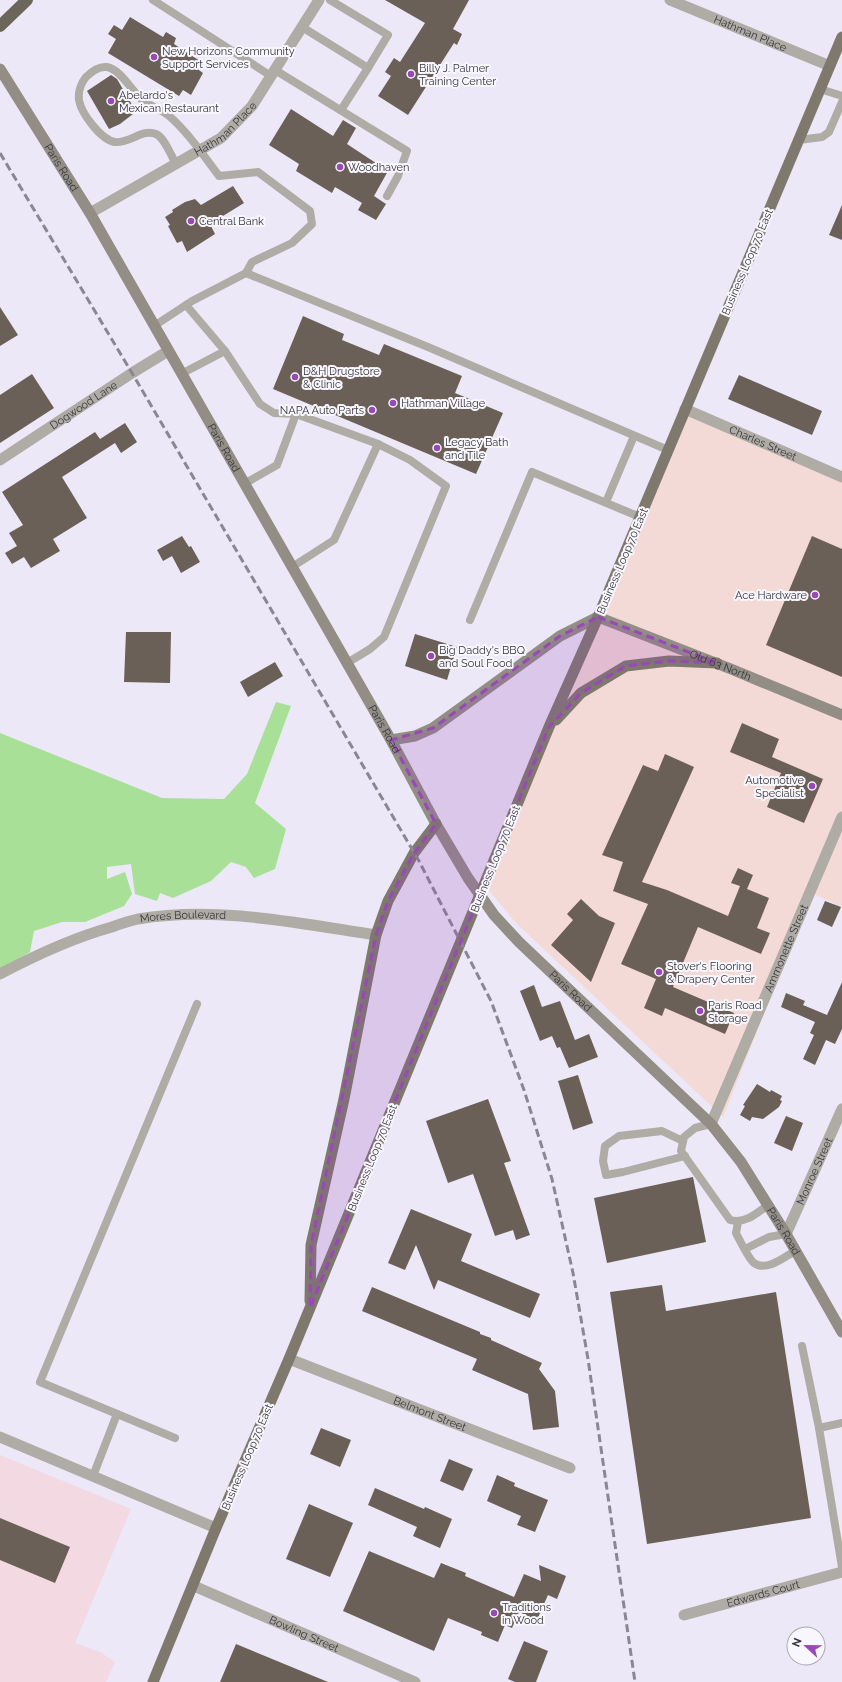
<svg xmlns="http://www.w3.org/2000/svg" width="842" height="1682" font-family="Raleway,sans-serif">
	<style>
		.commercial { fill: #f4dad6 }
		.industrial { fill: #f2d9e2 }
		.green { fill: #a8e098 }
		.building { fill: #6b6057 }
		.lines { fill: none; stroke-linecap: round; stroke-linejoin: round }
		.service { stroke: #afaca6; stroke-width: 8 }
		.minor { stroke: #afaca6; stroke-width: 11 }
		.tertiary { stroke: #afaca6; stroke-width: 11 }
		.secondary { stroke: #928d85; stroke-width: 11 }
		.primary { stroke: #7e786d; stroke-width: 11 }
		.motorway { stroke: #6c6559; stroke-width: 12 }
		.rail { stroke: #898791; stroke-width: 3; stroke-dasharray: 8 4; stroke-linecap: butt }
		.marked { fill: #9948b7; fill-opacity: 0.2; stroke: #9948b7; stroke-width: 3; stroke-dasharray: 8 5; stroke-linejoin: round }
		.poi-dot { fill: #9948b7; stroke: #f8f7fd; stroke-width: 1.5 }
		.labels { text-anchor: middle; stroke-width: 4; stroke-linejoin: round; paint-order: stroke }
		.street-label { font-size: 11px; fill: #36353b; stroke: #f8f7fd }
		.poi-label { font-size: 11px; fill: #36353b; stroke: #f8f7fd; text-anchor: start }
	</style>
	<rect width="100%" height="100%" fill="#ece8f7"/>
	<polygon class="commercial" points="686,413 842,481 842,907 812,893 723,1117 516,923 486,887"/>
	<polygon class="industrial" points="0,1455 131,1509 75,1643 100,1652 115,1662 106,1682 0,1682"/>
	<polygon class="green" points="276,702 291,706 255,803 286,829 275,869 254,878 246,867 231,862 211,881 173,898 160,893 157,901 135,894 131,864 107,867 107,879 125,872 132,894 124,906 85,922 62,922 34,931 30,952 0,970 0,733 162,798 224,799 247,774"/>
	<g class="building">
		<polygon points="385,0 469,0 453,29 462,34 457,45 454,43 408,115 378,96 391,76 385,72 394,58 400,62 425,23"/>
		<polygon points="130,17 163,37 166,32 176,38 174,44 200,61 196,68 203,73 191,95 183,90 179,96 108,53 116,39 108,34 114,25 122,30"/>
		<polygon points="111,75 117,79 135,110 133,114 120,124 109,129 87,91"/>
		<polygon points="291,109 333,136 343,120 356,128 347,144 388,171 374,196 386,204 376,220 358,210 362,203 335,187 332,193 296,171 299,164 269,145"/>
		<polygon points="233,186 244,203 210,224 215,234 187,252 182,241 177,243 168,226 170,225 165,217 173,212 172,210 185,202 195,199 201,205"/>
		<polygon points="842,205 842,240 829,235"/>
		<polygon points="0,307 18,335 0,346"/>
		<polygon points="303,316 344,334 342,340 379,355 384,344 462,376 455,393 503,413 476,474 273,389"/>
		<polygon points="32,374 54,408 0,443 0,395"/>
		<polygon points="739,375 822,411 812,435 728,399"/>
		<polygon points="125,423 137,442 121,453 115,443 62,477 87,518 53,539 60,551 31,568 24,557 12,564 5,553 17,546 9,533 23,525 2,492 95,432 100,439"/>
		<polygon points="182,536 189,547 191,546 200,562 181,573 172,556 163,561 157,550"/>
		<polygon points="812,536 842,549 842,677 766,645"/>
		<polygon points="126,632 171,632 170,683 124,682"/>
		<polygon points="415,634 457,647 447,680 405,666"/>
		<polygon points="275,662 283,676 248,697 240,682"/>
		<polygon points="742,723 779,739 772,757 823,779 804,823 767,807 781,773 730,752"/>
		<polygon points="665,754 694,767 642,882 667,890 728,916 740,886 731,883 738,868 753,875 747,889 769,898 757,928 770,933 761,954 698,927 673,987 734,1013 725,1034 665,1008 662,1016 644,1008 656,979 621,964 648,904 613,891 623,862 602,855 643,765 658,771"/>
		<polygon points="581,899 599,916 615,923 591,982 551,945 573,920 567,914"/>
		<polygon points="825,901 841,907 832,927 817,920"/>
		<polygon points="842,982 842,1029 835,1044 826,1040 815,1065 803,1059 814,1035 810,1033 815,1022 781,1007 786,993 805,1001 803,1005 827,1015"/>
		<polygon points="534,985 542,1007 560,1001 575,1040 589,1034 598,1057 569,1068 560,1047 557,1048 552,1036 540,1041 520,991"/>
		<polygon points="578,1075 593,1123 573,1130 558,1081"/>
		<polygon points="757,1084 770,1092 771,1090 782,1096 780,1100 782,1101 779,1107 763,1119 752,1117 750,1121 740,1115 745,1106 743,1105"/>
		<polygon points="488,1099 511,1161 504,1163 530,1235 516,1240 513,1230 495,1236 473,1174 448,1183 426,1121"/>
		<polygon points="786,1116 803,1123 792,1151 774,1143"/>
		<polygon points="693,1177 706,1242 607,1263 594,1198"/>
		<polygon points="411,1209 472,1234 461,1261 540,1294 530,1318 438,1280 434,1290 416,1245 405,1270 388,1263"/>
		<polygon points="662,1285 666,1311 776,1292 811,1518 647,1544 610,1292"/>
		<polygon points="372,1287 480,1332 480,1334 491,1338 491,1340 542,1363 539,1369 555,1391 559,1427 533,1430 528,1394 472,1370 477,1359 362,1311"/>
		<polygon points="321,1428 351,1440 340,1467 310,1454"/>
		<polygon points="449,1459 473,1469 463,1491 440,1481"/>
		<polygon points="497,1475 515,1483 514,1486 548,1500 535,1532 517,1525 521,1516 487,1501"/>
		<polygon points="375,1488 424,1509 425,1507 452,1519 440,1548 413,1536 417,1527 368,1505"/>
		<polygon points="309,1504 353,1523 330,1577 286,1559"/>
		<polygon points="0,1518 70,1547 55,1583 0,1560"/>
		<polygon points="369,1551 434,1578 441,1563 466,1573 465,1576 514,1597 524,1574 541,1581 539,1565 566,1576 557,1599 548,1595 537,1620 519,1612 512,1628 505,1625 498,1642 481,1635 482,1632 448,1618 434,1651 343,1611"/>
		<polygon points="524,1641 548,1651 536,1682 515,1682 508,1679"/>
		<polygon points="236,1644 328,1682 220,1682"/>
	</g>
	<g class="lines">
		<g class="service">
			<polyline points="153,0 271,76"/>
			<polyline points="302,27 368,68 388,35 330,0"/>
			<polyline points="275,70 407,151 398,176 387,196"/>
			<polyline points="820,89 842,96"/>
			<polyline points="341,110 368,68"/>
			<polyline points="799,140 822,137 829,132 842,102"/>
			<path d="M176 164C171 156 165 138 156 134 143 128 129 144 115 142 101 140 81 113 79 100 78 92 81 83 86 77 91 72 99 66 107 67 120 69 132 91 142 100 150 106 160 109 168 115 188 132 203 155 219 176L258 172 310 211 312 224 292 243 252 262 246 273"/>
			<polyline points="186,305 225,351"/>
			<polyline points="154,326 192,301 246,273 428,347 668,450"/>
			<polyline points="181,374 225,351 260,404 274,413 296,414 378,444 410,460 446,486 384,637 370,649 347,663"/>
			<polyline points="244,484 277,465 296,414"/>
			<polyline points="606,502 634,436"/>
			<polyline points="292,567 334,540 378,444"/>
			<polyline points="470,620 532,472 640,517"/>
			<path d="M711 1124 695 1128 684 1137 681 1151 730 1220C745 1224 756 1214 768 1205"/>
			<polyline points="683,1141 662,1131 619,1136 605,1146 603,1161 606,1175 623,1172 685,1156"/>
			<path d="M738 1222 736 1233C739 1239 750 1260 754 1263 766 1272 785 1257 795 1251"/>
			<polyline points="745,1249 769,1237 786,1234"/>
			<polyline points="802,1346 819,1428 842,1423"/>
			<polyline points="819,1428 842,1567"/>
			<polyline points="175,1438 40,1382 197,1004"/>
			<polyline points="93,1476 117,1414"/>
		</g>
		<g class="minor">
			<path id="s1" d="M670 0 830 66"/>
			<path id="s2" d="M90 213 221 138 252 106 319 0"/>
			<path id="s3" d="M685 409 842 477"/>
			<path id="s4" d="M0 460 132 373 168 351"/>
			<path id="s5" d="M0 974C36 955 72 938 112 927 120 924 129 921 138 919 217 906 297 923 376 935"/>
			<path id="s6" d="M786 1234 842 1109"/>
			<path id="s7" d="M289 1359 570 1468"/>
			<polyline points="0,1437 216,1528"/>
			<path id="s8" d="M194 1586 415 1682"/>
			<path id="s9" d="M684 1615 842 1572"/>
		</g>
		<path class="tertiary" id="s10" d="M711 1124 842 817"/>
		<g class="secondary">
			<path id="s11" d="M0 69 90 213 391 740 436 824 468 878 494 915 519 942 711 1124 741 1162 786 1234 842 1332"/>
			<path id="s12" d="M391 740 415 736 433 728 560 636 598 617 731 669 842 715"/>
		</g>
		<g class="primary">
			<polyline points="556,720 581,693 626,666 669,661 717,663"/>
			<polyline points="310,1301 311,1245 344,1099 376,935 388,901 414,853 436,824"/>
			<polyline points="153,1682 216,1528 289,1359 549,727 598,617 842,37"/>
		</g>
		<polyline class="motorway" points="0,26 27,0"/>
		<polyline class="rail" points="0,153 132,373 419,861 491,1001 524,1090 552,1179 573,1273 588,1359 635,1682"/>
	</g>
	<path class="marked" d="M598 617 717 663 669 661 626 666 581 693 549 727 310 1308 311 1245 376 935 388 901 414 853 436 824 391 740 433 728 560 636Z"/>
	<g class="poi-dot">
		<circle cx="154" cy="57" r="4"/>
		<circle cx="411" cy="74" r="4"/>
		<circle cx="111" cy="101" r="4"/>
		<circle cx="340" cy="167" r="4"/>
		<circle cx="191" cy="221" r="4"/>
		<circle cx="295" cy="377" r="4"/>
		<circle cx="393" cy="403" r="4"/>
		<circle cx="372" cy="410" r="4"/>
		<circle cx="437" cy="448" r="4"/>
		<circle cx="815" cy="595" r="4"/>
		<circle cx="431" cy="656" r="4"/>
		<circle cx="812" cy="786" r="4"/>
		<circle cx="659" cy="972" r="4"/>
		<circle cx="700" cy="1011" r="4"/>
		<circle cx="494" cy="1613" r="4"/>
	</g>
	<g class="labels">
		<g class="street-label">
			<text dy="4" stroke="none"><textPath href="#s1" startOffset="87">Hathman Place</textPath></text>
			<text dy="4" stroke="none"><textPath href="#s2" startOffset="160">Hathman Place</textPath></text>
			<text dy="4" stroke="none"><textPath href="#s11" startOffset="116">Paris Road</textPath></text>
			<text transform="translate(747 262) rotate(-67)" y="4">Business Loop 70 East</text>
			<text dy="4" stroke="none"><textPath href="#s4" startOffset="100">Dogwood Lane</textPath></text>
			<text dy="4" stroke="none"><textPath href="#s3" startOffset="85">Charles Street</textPath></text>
			<text dy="4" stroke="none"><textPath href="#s11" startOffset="440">Paris Road</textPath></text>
			<text transform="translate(622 561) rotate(-67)" y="4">Business Loop 70 East</text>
			<text dy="4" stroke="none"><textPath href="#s12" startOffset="375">Old 63 North</textPath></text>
			<text dy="4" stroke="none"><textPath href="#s11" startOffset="764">Paris Road</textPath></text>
			<text transform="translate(495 859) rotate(-68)" y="4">Business Loop 70 East</text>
			<text dy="4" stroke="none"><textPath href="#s5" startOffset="194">Mores Boulevard</textPath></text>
			<text dy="4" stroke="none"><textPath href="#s10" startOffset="191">Ammonette Street</textPath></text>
			<text dy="4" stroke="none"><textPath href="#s11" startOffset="1088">Paris Road</textPath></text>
			<text transform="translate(372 1158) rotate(-68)" y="4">Business Loop 70 East</text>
			<text dy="4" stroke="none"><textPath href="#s6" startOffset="69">Monroe Street</textPath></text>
			<text dy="4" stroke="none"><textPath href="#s11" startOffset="1411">Paris Road</textPath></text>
			<text dy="4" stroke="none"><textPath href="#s7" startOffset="151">Belmont Street</textPath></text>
			<text transform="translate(247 1457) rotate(-67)" y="4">Business Loop 70 East</text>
			<text dy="4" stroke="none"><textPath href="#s9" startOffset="82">Edwards Court</textPath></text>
			<text dy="4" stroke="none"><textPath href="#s8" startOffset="120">Bowling Street</textPath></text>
		</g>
		<g class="poi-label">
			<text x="162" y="55">New Horizons Community<tspan x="162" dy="13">Support Services</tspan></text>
			<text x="419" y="72">Billy J. Palmer<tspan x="419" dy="13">Training Center</tspan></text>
			<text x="119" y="99">Abelardo's<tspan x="119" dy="13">Mexican Restaurant</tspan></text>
			<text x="348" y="171">Woodhaven</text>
			<text x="199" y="225">Central Bank</text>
			<text x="303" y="375">D&amp;H Drugstore<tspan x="303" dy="13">&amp; Clinic</tspan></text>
			<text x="401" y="407">Hathman Village</text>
			<text x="364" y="414" text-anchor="end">NAPA Auto Parts</text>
			<text x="445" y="446">Legacy Bath<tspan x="445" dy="13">and Tile</tspan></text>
			<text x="807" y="599" text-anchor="end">Ace Hardware</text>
			<text x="439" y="654">Big Daddy's BBQ<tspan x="439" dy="13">and Soul Food</tspan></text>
			<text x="804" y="784" text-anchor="end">Automotive<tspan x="804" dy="13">Specialist</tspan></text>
			<text x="667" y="970">Stover's Flooring<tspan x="667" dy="13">&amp; Drapery Center</tspan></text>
			<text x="708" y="1009">Paris Road<tspan x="708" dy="13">Storage</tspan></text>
			<text x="502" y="1611">Traditions<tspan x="502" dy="13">in Wood</tspan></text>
		</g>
	</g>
	<g transform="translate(806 1646) rotate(292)"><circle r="19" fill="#f8f7fd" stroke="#aaa9af"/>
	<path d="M0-3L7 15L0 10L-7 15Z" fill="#9948b7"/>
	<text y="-6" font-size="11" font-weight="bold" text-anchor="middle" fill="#36353b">N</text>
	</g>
</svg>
